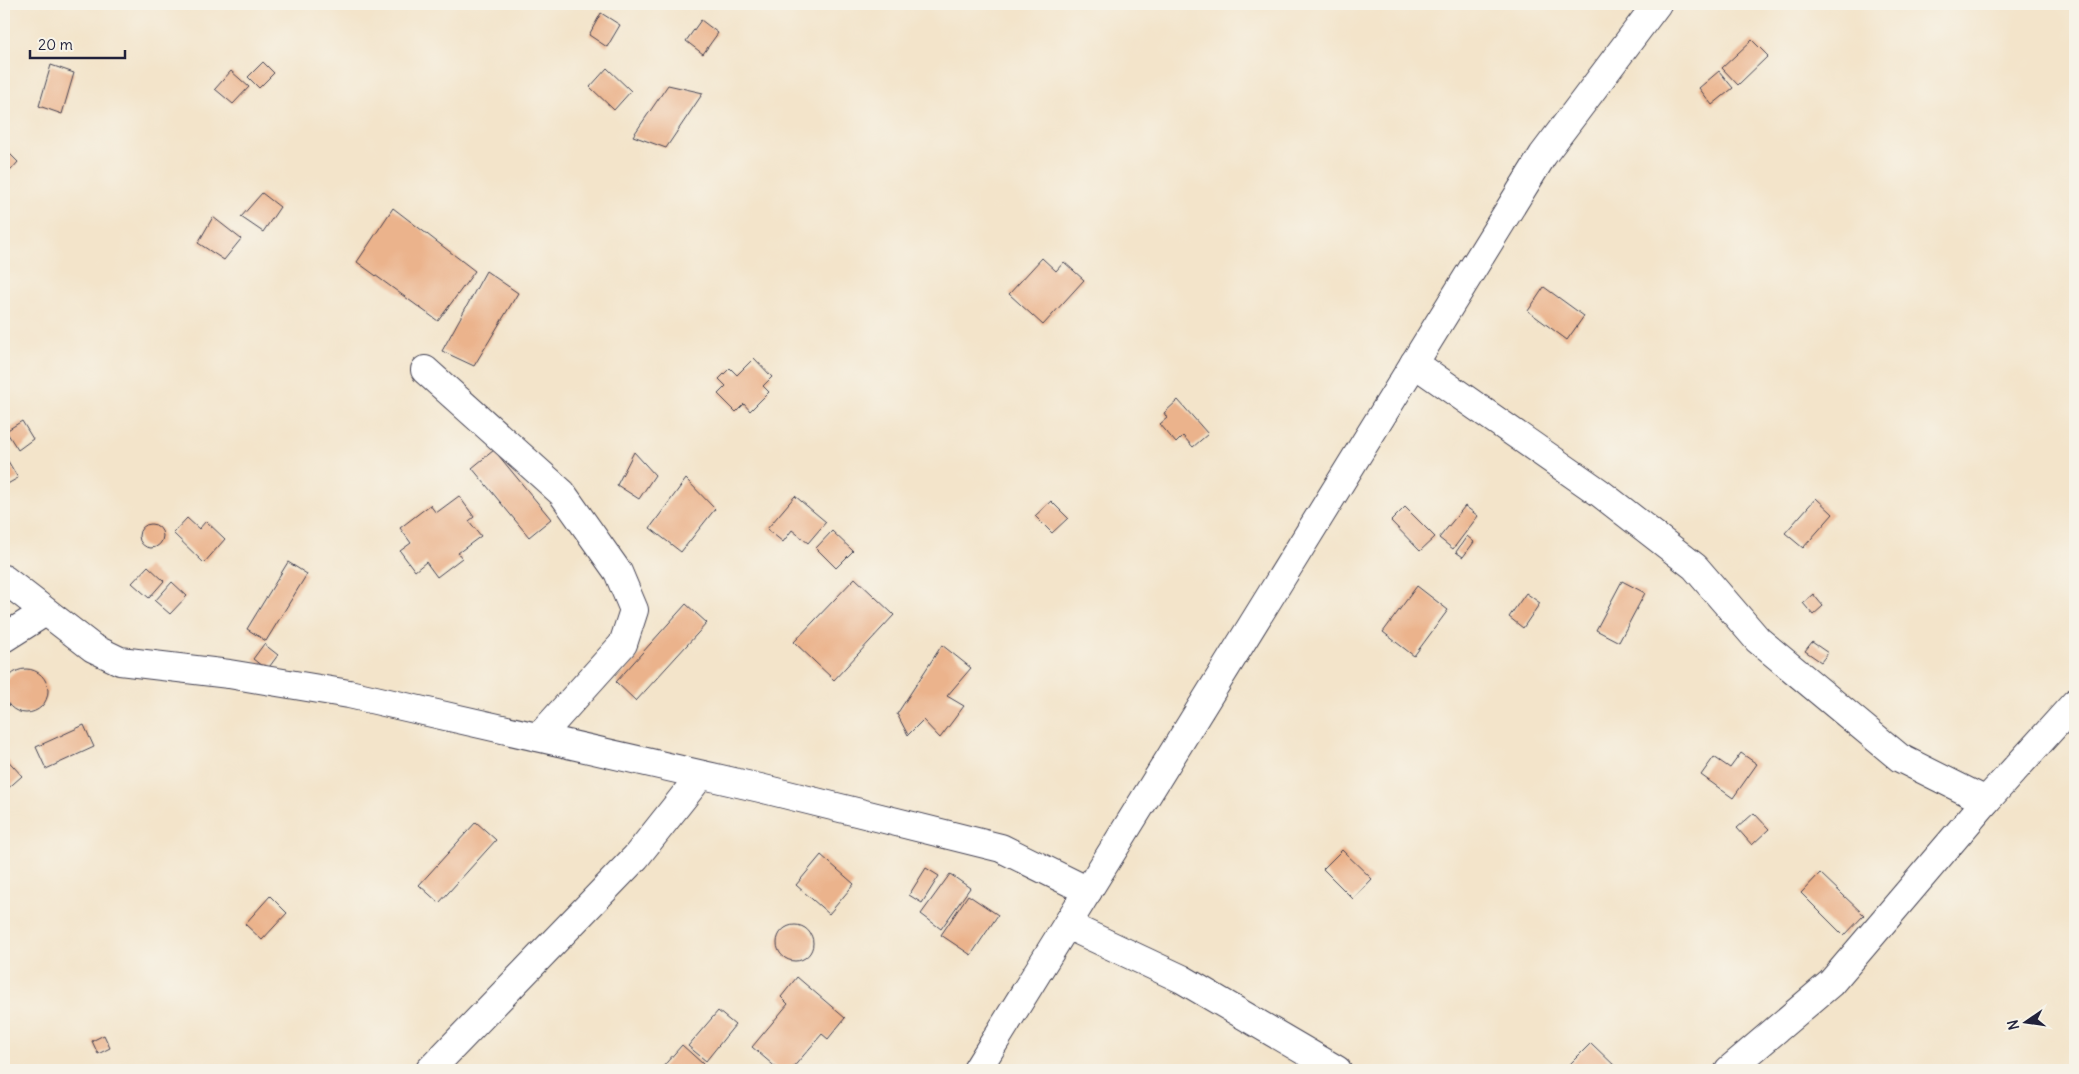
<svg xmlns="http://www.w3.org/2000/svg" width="2079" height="1074" font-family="Delius,sans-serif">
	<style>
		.building { fill: #ebb38c }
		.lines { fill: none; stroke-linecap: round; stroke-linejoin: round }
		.minor-casing { stroke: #413f50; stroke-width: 30 }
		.minor { stroke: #fff; stroke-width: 28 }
	</style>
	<rect width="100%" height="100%" fill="#f7f3e8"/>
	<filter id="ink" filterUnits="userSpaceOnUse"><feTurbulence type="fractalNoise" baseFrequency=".02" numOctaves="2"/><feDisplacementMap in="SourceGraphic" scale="10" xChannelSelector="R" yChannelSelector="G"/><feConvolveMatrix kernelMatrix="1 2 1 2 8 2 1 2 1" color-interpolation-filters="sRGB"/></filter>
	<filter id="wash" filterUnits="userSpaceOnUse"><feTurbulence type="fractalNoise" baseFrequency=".0096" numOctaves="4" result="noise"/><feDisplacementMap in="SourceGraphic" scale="20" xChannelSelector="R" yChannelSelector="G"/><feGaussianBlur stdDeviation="1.12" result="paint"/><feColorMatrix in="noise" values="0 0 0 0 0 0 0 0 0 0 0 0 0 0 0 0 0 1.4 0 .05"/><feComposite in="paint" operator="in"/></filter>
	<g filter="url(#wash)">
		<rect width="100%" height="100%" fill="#f3e4ca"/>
		<g id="blocks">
			<g class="building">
				<polygon points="601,13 620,25 607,47 589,35"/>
				<polygon points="701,20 718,33 703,54 686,41"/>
				<polygon points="1752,40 1768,56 1738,85 1722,68"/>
				<polygon points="263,62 274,73 259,88 248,77"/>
				<polygon points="51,65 74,73 62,114 39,106"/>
				<polygon points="607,68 631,91 614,110 590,87"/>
				<polygon points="231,71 249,87 233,104 215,89"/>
				<polygon points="1719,71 1733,88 1712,105 1699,88"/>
				<polygon points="668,85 703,93 666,148 633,136"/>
				<polygon points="4,148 18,162 11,170 4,163"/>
				<polygon points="262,193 280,207 263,232 241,217"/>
				<polygon points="393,208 475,271 438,321 357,262"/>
				<polygon points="213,217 241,239 224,260 198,243"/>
				<polygon points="1042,258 1056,271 1064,262 1084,280 1043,325 1009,294"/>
				<polygon points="486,271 518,293 474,366 442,351"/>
				<polygon points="1544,287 1584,316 1567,340 1528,311"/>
				<polygon points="754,358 772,377 763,386 769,392 750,411 744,404 736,412 718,394 726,386 719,379 730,368 737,375"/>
				<polygon points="1178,400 1208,434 1193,447 1183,436 1176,443 1160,424 1167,418 1164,413"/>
				<polygon points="22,421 33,439 18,450 6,431"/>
				<polygon points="494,450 551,519 529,537 472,468"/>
				<polygon points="634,452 655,475 639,499 617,485"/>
				<polygon points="8,461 18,478 4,486 4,464"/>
				<polygon points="686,479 715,509 681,552 650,528"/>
				<polygon points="459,496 474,517 469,521 481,536 458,553 462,558 437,577 426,562 415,571 400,551 411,543 400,528 430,505 436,513"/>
				<polygon points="795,496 826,522 808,543 792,530 783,542 767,529"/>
				<polygon points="1816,498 1833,514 1803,548 1785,533"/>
				<polygon points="1051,501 1068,518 1052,533 1035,516"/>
				<polygon points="1465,506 1478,516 1453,549 1439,538"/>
				<polygon points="1405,507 1435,537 1420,551 1391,521"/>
				<polygon points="187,518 199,529 206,521 225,539 204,563 173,533"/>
				<circle cx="151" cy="536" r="12"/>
				<polygon points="832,531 853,551 836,568 816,548"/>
				<polygon points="1467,536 1474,542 1463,557 1456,552"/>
				<polygon points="288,562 307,574 266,641 247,629"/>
				<polygon points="148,566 164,581 149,598 132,583"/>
				<polygon points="855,578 894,615 834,680 794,642"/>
				<polygon points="1622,581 1645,593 1619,642 1596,630"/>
				<polygon points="172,582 187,596 170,614 155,601"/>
				<polygon points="1417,586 1448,610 1414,656 1383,632"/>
				<polygon points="1526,593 1540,603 1523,628 1509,617"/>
				<polygon points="1813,594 1823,606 1813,615 1803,603"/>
				<polygon points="686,604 707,623 636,701 616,682"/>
				<polygon points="1812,642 1828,653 1821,662 1805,651"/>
				<polygon points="264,644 278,655 267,670 253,659"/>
				<polygon points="942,645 971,668 947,696 964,706 940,738 923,720 908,735 897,714"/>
				<circle cx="26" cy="691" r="22"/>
				<polygon points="84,725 94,747 46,769 36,747"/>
				<polygon points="1741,753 1757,764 1733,798 1701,775 1714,757 1730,768"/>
				<polygon points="4,756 22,776 4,792"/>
				<polygon points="1754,813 1769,829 1752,845 1737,828"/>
				<polygon points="476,822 496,840 439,903 419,885"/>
				<polygon points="1342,850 1372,879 1353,899 1323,869"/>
				<polygon points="821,855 854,884 829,914 796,885"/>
				<polygon points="926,868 939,876 922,903 909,895"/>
				<polygon points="1820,873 1864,915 1844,936 1801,893"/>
				<polygon points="950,874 970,888 941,929 921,914"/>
				<polygon points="968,895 998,915 971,955 941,935"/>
				<polygon points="270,896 287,913 262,940 245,924"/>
				<circle cx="795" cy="943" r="18"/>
				<polygon points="797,977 845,1018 828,1039 822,1034 791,1070 779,1070 752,1047 788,1004 781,997"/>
				<polygon points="718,1011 735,1025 706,1061 688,1046"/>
				<polygon points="104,1035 110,1048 98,1054 92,1041"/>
				<polygon points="1591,1043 1619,1070 1564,1070"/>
				<polygon points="682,1045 703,1064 698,1070 660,1070"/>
			</g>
		</g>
	</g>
	<g filter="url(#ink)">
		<use href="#blocks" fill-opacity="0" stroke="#413f50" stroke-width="1"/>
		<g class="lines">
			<g class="minor-casing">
				<g id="minor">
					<polyline points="1414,363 1600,493 1695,567 1758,640 1900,758 1986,801"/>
					<polyline points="425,370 562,493 618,572 634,610 623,644 539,737"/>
					<polyline points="4,579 93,648 120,661 229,674 349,694 760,788 1001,848 1088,891"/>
					<polyline points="4,638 45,612"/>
					<polyline points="1067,925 1182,979 1337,1070"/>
					<polyline points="430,1070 636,857 701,775"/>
					<polyline points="977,1070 1543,155 1657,4"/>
					<polyline points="1729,1070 1831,983 1986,801 2075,703"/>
				</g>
			</g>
			<use href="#minor" class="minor"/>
		</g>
	</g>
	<rect width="2079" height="1074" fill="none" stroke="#f7f3e8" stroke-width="20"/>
	<g transform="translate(2026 1022) rotate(257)" stroke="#f7f3e8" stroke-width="4" paint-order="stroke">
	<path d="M0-4L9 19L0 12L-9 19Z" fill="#22223b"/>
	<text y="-8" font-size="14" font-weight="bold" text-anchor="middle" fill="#22223b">N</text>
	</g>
	<path d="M30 50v8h95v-8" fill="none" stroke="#22223b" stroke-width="2.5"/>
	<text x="38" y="50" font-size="15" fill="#22223b" stroke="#f7f3e8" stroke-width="4" paint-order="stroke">20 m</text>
</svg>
